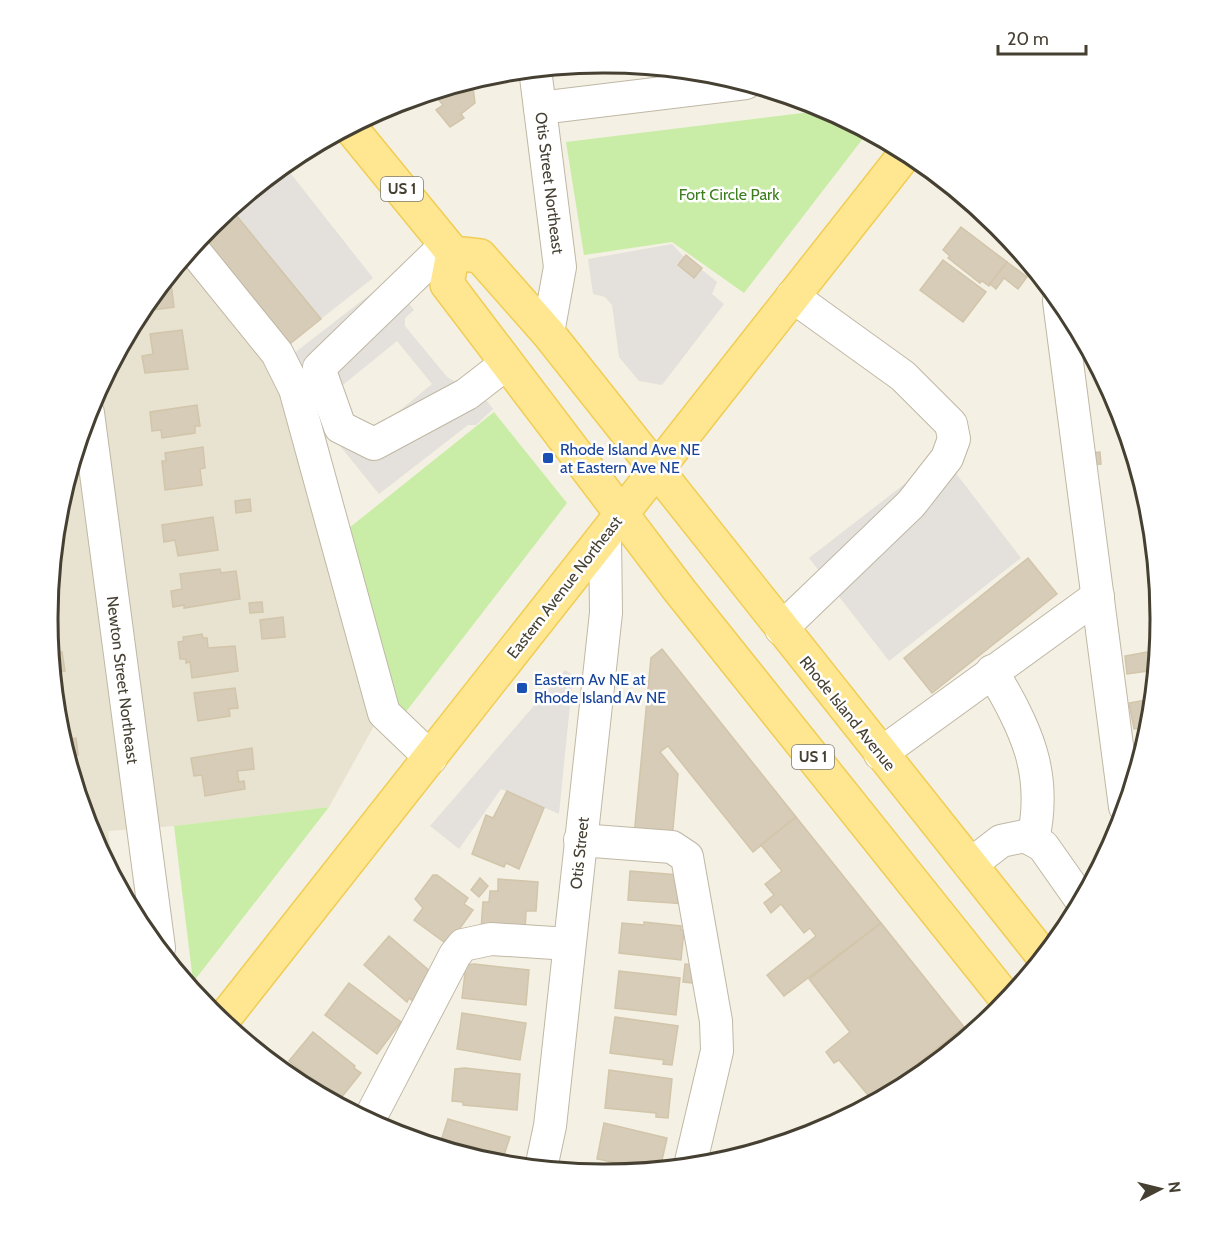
<svg xmlns="http://www.w3.org/2000/svg" width="1208" height="1237" font-family="Cabin,sans-serif">
	<style>
		.residential { fill: #e8e2d0 }
		.green { fill: #c9eda6 }
		.parking { fill: #e4e1dc; fill-rule: evenodd }
		.building { fill: #d6ccb7; stroke: #d2c5aa; stroke-width: 1.5 }
		.lines { fill: none; stroke-linecap: round; stroke-linejoin: round }
		.minor-casing { stroke: #c0b8a5; stroke-width: 34 }
		.major-casing { stroke: #f1cd53; stroke-width: 36 }
		.minor { stroke: #fff; stroke-width: 32 }
		.major { stroke: #ffe791; stroke-width: 33 }
		.transit-dot { fill: #1a4fb4; stroke: #fff; stroke-width: 2 }
		.labels { text-anchor: middle; stroke-width: 5; stroke-linejoin: round; paint-order: stroke }
		.shield { fill: #fff; stroke: #7e7970; stroke-width: 1.5 }
		.shield-label { font-size: 15px; font-weight: bold; fill: #464032 }
		.street-label { font-size: 16px; fill: #464032; stroke: #fff }
		.park-label { font-size: 16px; fill: #3d7e1f; stroke: #fff }
		.transit-label { font-size: 16px; fill: #164399; stroke: #fff; text-anchor: start }
		.rim { fill: none; stroke: #464032; stroke-width: 3 }
	</style>
	<rect width="100%" height="100%" fill="#f4f0e3"/>
	<polygon class="residential" points="197,242 285,353 375,724 329,807 174,826 108,831 115,878 90,831 59,727 48,618 59,510 90,405 142,309"/>
	<g class="green">
		<polygon points="827,110 868,132 744,293 672,242 584,255 566,142"/>
		<polygon points="494,412 567,503 405,713 393,702 344,532"/>
		<polygon points="329,807 194,981 193,981 174,826"/>
	</g>
	<g class="parking">
		<polygon points="284,165 373,278 321,319 231,209"/>
		<polygon points="672,244 684,257 678,265 694,278 701,269 717,282 712,294 724,304 662,385 639,381 619,357 612,305 605,297 593,294 588,259"/>
		<path d="M390 279 414 310 405 318V326L447 377 456 382 466 374 493 409 476 425H468L379 494 319 420 293 354ZM397 341 432 384 369 436 333 393Z"/>
		<polygon points="942,455 1021,558 889,661 809,558"/>
		<polygon points="565,670 573,675 559,814 501,789 459,849 430,826"/>
	</g>
	<g class="building">
		<polygon points="472,80 475,103 461,114 464,118 450,127 436,110 443,105 434,94 428,99 425,95"/>
		<polygon points="231,209 321,319 286,347 199,240 211,225"/>
		<polygon points="961,227 1007,262 989,286 982,281 980,283 948,258 950,256 943,250"/>
		<polygon points="686,255 702,268 694,278 678,265"/>
		<polygon points="943,260 986,292 963,322 920,290"/>
		<polygon points="1007,262 1027,277 1018,289 1004,278 996,289 990,284"/>
		<polygon points="170,276 174,307 146,311 146,305"/>
		<polygon points="182,330 188,369 145,373 142,356 153,354 150,334"/>
		<polygon points="197,405 200,426 195,426 195,433 162,438 161,430 152,431 150,412"/>
		<polygon points="203,447 205,468 200,469 202,485 165,490 162,461 166,461 165,453"/>
		<polygon points="1100,452 1101,464 1091,465 1090,453"/>
		<polygon points="250,499 251,511 236,513 235,501"/>
		<polygon points="213,517 218,550 178,556 175,540 164,542 162,525"/>
		<polygon points="1028,558 1057,594 932,693 904,658"/>
		<polygon points="220,569 221,573 236,571 240,599 184,608 184,605 173,607 171,591 182,589 180,574"/>
		<polygon points="54,594 57,612 49,613 50,595"/>
		<polygon points="262,602 263,612 250,613 249,603"/>
		<polygon points="283,617 285,637 262,639 260,620"/>
		<polygon points="202,634 203,638 207,638 208,648 235,646 238,671 192,678 190,662 186,663 186,659 180,659 178,642 184,641 183,637"/>
		<polygon points="662,649 796,817 753,852 668,746 660,752 678,774 672,839 634,836 651,658"/>
		<polygon points="1153,651 1155,670 1127,674 1125,656"/>
		<polygon points="62,652 65,671 56,672 58,691 55,691 52,654"/>
		<polygon points="235,688 238,708 229,709 230,716 198,721 194,693"/>
		<polygon points="1152,699 1149,727 1134,729 1129,703"/>
		<polygon points="76,738 78,755 74,756 74,761 69,761 63,740"/>
		<polygon points="252,748 254,769 237,771 239,782 244,781 245,789 205,796 202,775 194,776 191,758"/>
		<polygon points="507,791 544,808 519,869 506,863 504,867 472,854 486,815 493,818"/>
		<polygon points="796,817 881,923 784,996 767,975 816,936 810,928 804,933 781,904 771,913 764,903 774,895 765,884 782,871 761,845"/>
		<polygon points="630,871 680,875 687,904 628,900"/>
		<polygon points="433,875 437,875 468,898 464,904 473,910 448,945 414,920 423,908 415,899"/>
		<polygon points="480,878 488,886 479,897 471,890"/>
		<polygon points="498,879 538,882 536,911 526,911 525,932 481,929 483,902 489,902 490,891 498,891"/>
		<polygon points="644,922 681,926 681,930 684,930 681,960 619,953 622,923 644,925"/>
		<polygon points="881,923 964,1027 872,1100 839,1060 834,1063 826,1052 850,1032 809,979"/>
		<polygon points="389,936 432,973 415,1003 409,998 407,1002 364,965"/>
		<polygon points="474,964 529,970 526,1005 462,998 466,965"/>
		<polygon points="685,964 705,966 703,984 683,982"/>
		<polygon points="619,971 680,978 676,1015 615,1008"/>
		<polygon points="349,983 401,1022 377,1054 325,1015"/>
		<polygon points="462,1013 526,1023 520,1060 457,1049"/>
		<polygon points="615,1017 678,1026 672,1065 663,1064 664,1060 610,1053"/>
		<polygon points="964,1027 969,1035 913,1081 862,1108"/>
		<polygon points="313,1032 355,1066 354,1068 361,1073 341,1098 335,1093 333,1096 289,1061"/>
		<polygon points="465,1068 520,1074 517,1110 463,1105 463,1102 452,1101 455,1069"/>
		<polygon points="609,1070 672,1079 668,1118 656,1117 656,1113 605,1108"/>
		<polygon points="448,1119 510,1137 501,1164 439,1147"/>
		<polygon points="604,1123 667,1138 660,1169 651,1167 650,1170 597,1159"/>
	</g>
	<g class="lines">
		<g class="minor-casing">
			<g id="minor">
				<polyline points="535,69 560,267 548,333"/>
				<polyline points="540,108 746,83"/>
				<polyline points="446,245 319,368 340,427 374,444 467,394 507,363"/>
				<polyline points="192,248 277,353 295,389 384,713 431,758"/>
				<polyline points="1059,301 1125,807"/>
				<polyline points="88,413 159,948"/>
				<polyline points="781,629 911,504 947,458 954,439 951,424 903,376 792,296"/>
				<path d="M992 671C1026 729 1048 772 1033 840"/>
				<polyline points="880,754 1098,596"/>
				<polyline points="580,840 672,847 687,857 716,1021 717,1051 690,1166"/>
				<polyline points="970,865 1001,841 1025,836 1043,846 1081,900"/>
				<polyline points="369,1120 455,955 463,945 491,939 569,944"/>
				<polyline points="541,1168 550,1126 606,613 605,536"/>
			</g>
		</g>
		<g class="major-casing">
			<g id="major">
				<polyline points="350,127 453,253 480,256 548,333 1043,956"/>
				<polyline points="453,253 447,284 680,591 1007,1000"/>
				<path d="M222 1021C451 732 677 441 906 153"/>
			</g>
		</g>
		<use href="#minor" class="minor"/>
		<use href="#major" class="major"/>
	</g>
	<g class="transit-dot">
		<rect x="542" y="452" width="12" height="12" rx="3"/>
		<rect x="516" y="682" width="12" height="12" rx="3"/>
	</g>
	<g class="labels">
		<g class="shield">
			<rect x="381" y="177" width="42" height="24" rx="4.5"/>
			<rect x="792" y="745" width="42" height="24" rx="4.5"/>
		</g>
		<g class="shield-label">
			<text x="402" y="194">US 1</text>
			<text x="813" y="762">US 1</text>
		</g>
		<g class="street-label">
			<text transform="translate(550 183) rotate(83)" y="6">Otis Street Northeast</text>
			<text transform="translate(564 587) rotate(-52)" y="6">Eastern Avenue Northeast</text>
			<text transform="translate(123 680) rotate(83)" y="6">Newton Street Northeast</text>
			<text transform="translate(848 713) rotate(51)" y="6">Rhode Island Avenue</text>
			<text transform="translate(579 853) rotate(-84)" y="6">Otis Street</text>
		</g>
		<g class="park-label">
			<text x="729" y="200">Fort Circle Park</text>
		</g>
		<g class="transit-label">
			<text x="560" y="455">Rhode Island Ave NE<tspan x="560" dy="18">at Eastern Ave NE</tspan></text>
			<text x="534" y="685">Eastern Av NE at<tspan x="534" dy="18">Rhode Island Av NE</tspan></text>
		</g>
	</g>
	<path d="M0 0H1208V1237H0ZM603 73H605A545 545 0 0 1 1150 618V619A545 545 0 0 1 605 1164H603A545 545 0 0 1 58 619V618A545 545 0 0 1 603 73Z" fill="#fff" fill-rule="evenodd"/>
	<path class="rim" d="M603 73H605A545 545 0 0 1 1150 618V619A545 545 0 0 1 605 1164H603A545 545 0 0 1 58 619V618A545 545 0 0 1 603 73Z"/>
	<g transform="translate(1160 1189) rotate(83)" stroke="#ffffff" stroke-width="4.5" paint-order="stroke">
	<path d="M0-4.5L10 22L0 15L-10 22Z" fill="#464032"/>
	<text y="-9" font-size="16" font-weight="bold" text-anchor="middle" fill="#464032">N</text>
	</g>
	<path d="M998 45v9h88v-9" fill="none" stroke="#464032" stroke-width="3"/>
	<text x="1007" y="45" font-size="18" fill="#464032" stroke="#ffffff" stroke-width="4.5" paint-order="stroke">20 m</text>
</svg>
